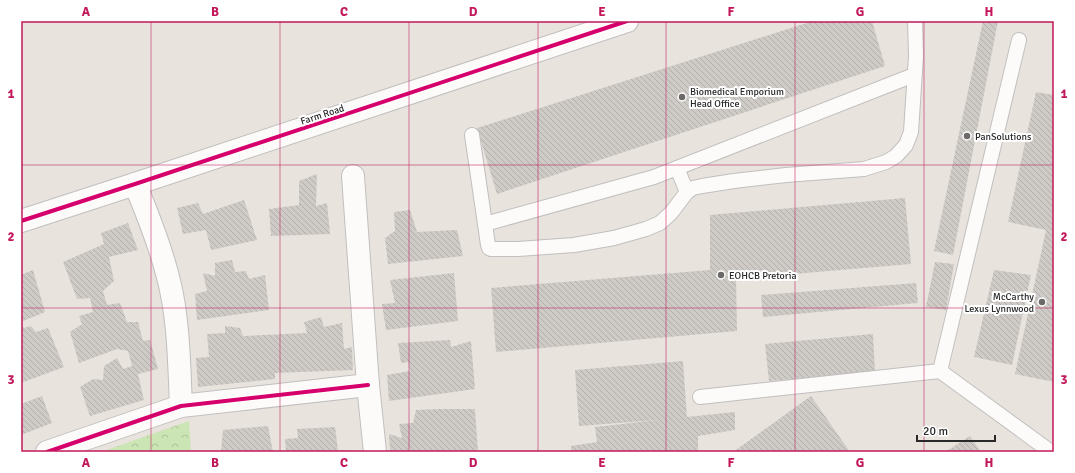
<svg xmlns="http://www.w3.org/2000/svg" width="1075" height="473" font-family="Signika,sans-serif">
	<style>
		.forest { fill: url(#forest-crowns) }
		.building { fill: url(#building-back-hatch) }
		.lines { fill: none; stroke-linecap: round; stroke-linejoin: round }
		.lane-casing { stroke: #c1bfbf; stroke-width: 16 }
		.street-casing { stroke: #c1bfbf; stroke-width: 24 }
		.lane { stroke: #fcfbfa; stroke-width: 14 }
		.street { stroke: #fcfbfa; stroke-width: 22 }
		.cycleway-casing { stroke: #fff; stroke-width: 6 }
		.cycleway { stroke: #d6006c; stroke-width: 4 }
		.grid { fill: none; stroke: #c2185b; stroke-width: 1; stroke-opacity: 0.55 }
		.poi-dot { fill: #6c6a68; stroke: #fff; stroke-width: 1.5 }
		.labels { text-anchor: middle; stroke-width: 4; stroke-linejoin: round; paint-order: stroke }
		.poi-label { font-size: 10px; fill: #292929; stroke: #fff; text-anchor: start }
		.street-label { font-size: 10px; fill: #292929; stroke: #fff }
		.neatline { fill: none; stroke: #c2185b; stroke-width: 1.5 }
		.grid-label { font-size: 13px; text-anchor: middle; font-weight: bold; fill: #c2185b }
	</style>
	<defs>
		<pattern id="forest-crowns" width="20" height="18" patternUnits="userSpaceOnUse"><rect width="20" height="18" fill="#cbe5b4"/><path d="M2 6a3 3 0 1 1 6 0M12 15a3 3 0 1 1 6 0" fill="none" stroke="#aec49b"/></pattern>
		<pattern id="building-back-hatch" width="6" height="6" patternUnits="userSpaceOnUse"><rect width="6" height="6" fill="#cecbc7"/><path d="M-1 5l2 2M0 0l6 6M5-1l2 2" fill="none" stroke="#b1aeab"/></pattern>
	</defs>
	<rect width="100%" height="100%" fill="#e8e3dd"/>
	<polygon class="forest" points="189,421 191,452 101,452"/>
	<g class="building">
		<polygon points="813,21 872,21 885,66 497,194 477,128"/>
		<polygon points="983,21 998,21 953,255 934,251"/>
		<polygon points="1036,92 1054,95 1054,382 1015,374 1046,230 1008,222"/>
		<polygon points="317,174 316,206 327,203 330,234 271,236 269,209 299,205 299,181"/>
		<polygon points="905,198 911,264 736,279 737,331 496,352 491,288 710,270 710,215"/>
		<polygon points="244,200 257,240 211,250 206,230 183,234 177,208 198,203 203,214"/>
		<polygon points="410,210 417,232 457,230 463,256 388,264 385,238 395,231 394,212"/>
		<polygon points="128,223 138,250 109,257 114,281 103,291 107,305 120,303 127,322 138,322 143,341 150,340 158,369 138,374 144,400 90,416 80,387 93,379 103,380 104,366 117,358 123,369 132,366 128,351 117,349 79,363 70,332 82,324 79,316 93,312 90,298 77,299 63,262 104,244 101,233"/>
		<polygon points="232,260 235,272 246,271 249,279 265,275 269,310 197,320 195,294 207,291 203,273 215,276 215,263"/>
		<polygon points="935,262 954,264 946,310 926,307"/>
		<polygon points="33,270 45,312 21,322 21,275"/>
		<polygon points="994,270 1031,275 1012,365 974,357"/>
		<polygon points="454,273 458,321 386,330 382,304 395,303 390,280"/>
		<polygon points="916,283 918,303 763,317 761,295"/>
		<polygon points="321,317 324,327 342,323 344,349 352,347 353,370 275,373 275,379 198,387 196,358 209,357 207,334 225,333 225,326 240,328 243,336 307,333 304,322"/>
		<polygon points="21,323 24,328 31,326 36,332 48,328 64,367 21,383"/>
		<polygon points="873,334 875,372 769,381 765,344"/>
		<polygon points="450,340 451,347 471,341 475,389 389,401 387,375 410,371 408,362 401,363 398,343"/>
		<polygon points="683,361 687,417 735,412 735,430 698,436 698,452 571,452 571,446 597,442 595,427 658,420 579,426 575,370"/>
		<polygon points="42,396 52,423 21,435 21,404"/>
		<polygon points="811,396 850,452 733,452"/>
		<polygon points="440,409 475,409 478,452 390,452 389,434 402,438 399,424 413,423 416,410"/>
		<polygon points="268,426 273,452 221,452 223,430"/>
		<polygon points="335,427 338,450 354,451 354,452 286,452 285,439 298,438 297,429"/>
		<polygon points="970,436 981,452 945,452"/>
	</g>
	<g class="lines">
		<g class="lane-casing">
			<g id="lane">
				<polyline points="472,135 485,224 654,177 914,75"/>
				<polyline points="677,168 687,192"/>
				<polyline points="485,224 488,245 489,248 491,249 518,249 574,245 614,238 646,229 660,223 671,213 687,192 693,188 702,186 734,181 786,175 864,169 886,162 896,156 906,145 911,132 916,56 915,21"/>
				<polyline points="940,371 1051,452"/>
				<polyline points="700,397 940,371 1019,40"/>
			</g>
		</g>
		<g class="street-casing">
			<g id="street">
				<polyline points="353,176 368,385 375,452"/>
				<path d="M135 184C148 215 160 245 168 277 179 318 179 364 181 406"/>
				<polyline points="21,221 135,184 627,21"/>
				<polyline points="47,452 181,406 368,385"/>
			</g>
		</g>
		<use href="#lane" class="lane"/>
		<use href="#street" class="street"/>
		<g class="cycleway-casing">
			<g id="cycleway">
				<polyline points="21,221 135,184 627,21"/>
				<polyline points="47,452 181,406 368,385"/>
			</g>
		</g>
		<use href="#cycleway" class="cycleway"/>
	</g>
	<path class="grid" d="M151 21V452M280 21V452M409 21V452M538 21V452M666 21V452M795 21V452M924 21V452M21 165H1054M21 308H1054"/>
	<g class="poi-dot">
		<circle cx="682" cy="97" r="4"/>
		<circle cx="967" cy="136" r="4"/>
		<circle cx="721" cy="275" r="4"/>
		<circle cx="1042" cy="302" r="4"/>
	</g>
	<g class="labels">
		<g class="poi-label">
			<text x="690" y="95">Biomedical Emporium<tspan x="690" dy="12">Head Office</tspan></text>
			<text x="975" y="140">PanSolutions</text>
			<text x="729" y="279">EOHCB Pretoria</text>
			<text x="1034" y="300" text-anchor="end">McCarthy<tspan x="1034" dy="12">Lexus Lynnwood</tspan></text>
		</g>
		<g class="street-label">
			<text transform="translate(322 114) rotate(-18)" y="4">Farm Road</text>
		</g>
	</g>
	<rect width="1075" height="473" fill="none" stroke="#ffffff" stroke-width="44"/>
	<path d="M917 435v6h78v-6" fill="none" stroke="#292929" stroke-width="2"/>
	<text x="923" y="435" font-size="12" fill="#292929" stroke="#ffffff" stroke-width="3" paint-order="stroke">20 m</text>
	<rect x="22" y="22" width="1031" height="429" class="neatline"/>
	<g class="grid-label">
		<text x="86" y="16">A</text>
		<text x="215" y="16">B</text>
		<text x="344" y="16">C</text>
		<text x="473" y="16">D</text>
		<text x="602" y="16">E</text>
		<text x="731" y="16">F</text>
		<text x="860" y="16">G</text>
		<text x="989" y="16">H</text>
		<text x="11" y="98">1</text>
		<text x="1064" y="98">1</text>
		<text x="11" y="241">2</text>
		<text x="1064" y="241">2</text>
		<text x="11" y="384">3</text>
		<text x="1064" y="384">3</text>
		<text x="86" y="467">A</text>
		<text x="215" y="467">B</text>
		<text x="344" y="467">C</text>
		<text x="473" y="467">D</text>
		<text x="602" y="467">E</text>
		<text x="731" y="467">F</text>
		<text x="860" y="467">G</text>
		<text x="989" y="467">H</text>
	</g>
</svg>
